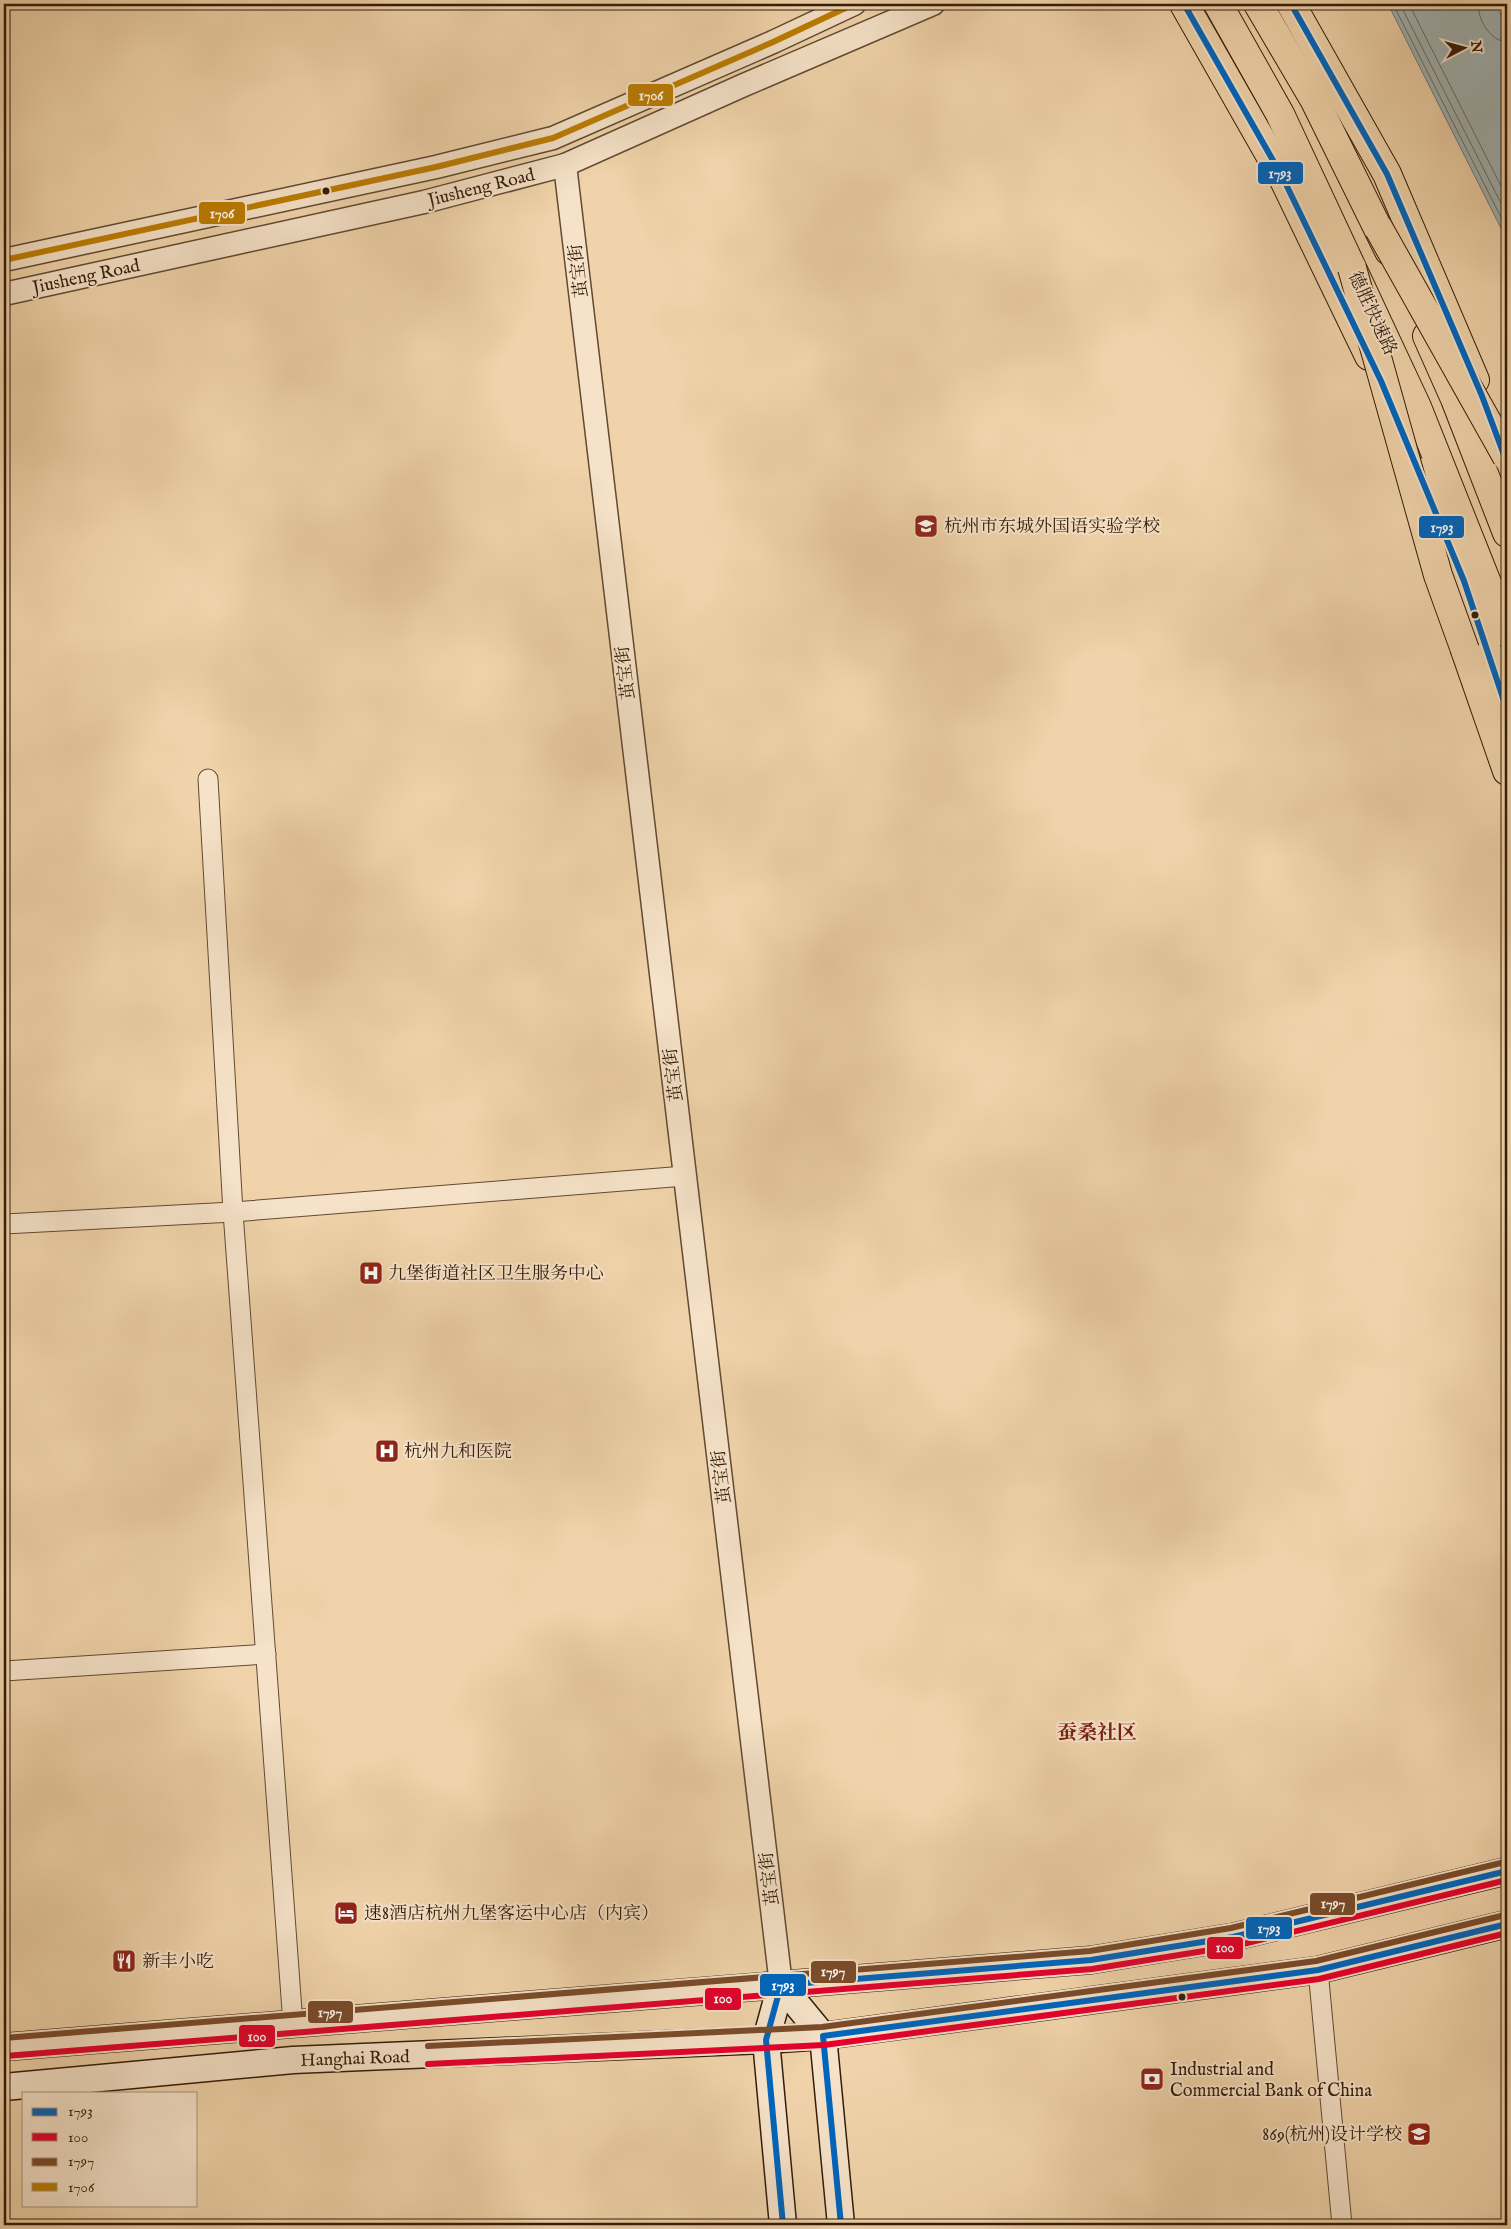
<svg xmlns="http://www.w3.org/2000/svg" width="1511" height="2229" font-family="'IM FELL English','Noto Serif SC',serif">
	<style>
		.water { fill: #a0b4b5; stroke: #747770 }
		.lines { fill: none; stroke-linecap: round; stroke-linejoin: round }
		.shore { stroke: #6a685f; stroke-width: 1 }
		.minor-casing { stroke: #624a31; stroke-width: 21 }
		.tertiary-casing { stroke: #624a31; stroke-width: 25 }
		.secondary-casing { stroke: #331c09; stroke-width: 29 }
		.primary-casing { stroke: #331c09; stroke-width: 30 }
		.trunk-casing { stroke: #331c09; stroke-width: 30 }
		.minor { stroke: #f5e2c8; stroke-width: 19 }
		.tertiary { stroke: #f5e2c8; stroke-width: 22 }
		.secondary { stroke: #f5e2c8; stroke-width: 26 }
		.primary { stroke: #f0d3aa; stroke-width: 28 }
		.trunk { stroke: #f0d3aa; stroke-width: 28 }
		.trunk-bridge-casing { stroke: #331c09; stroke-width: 30; stroke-linecap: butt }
		.trunk-bridge { stroke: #f0d3aa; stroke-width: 28 }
		.bus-1-casing { stroke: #f5e2c8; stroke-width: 10 }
		.bus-2-casing { stroke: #f5e2c8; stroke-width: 10 }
		.bus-3-casing { stroke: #f5e2c8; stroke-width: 10 }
		.bus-4-casing { stroke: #f5e2c8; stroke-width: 10 }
		.bus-1 { stroke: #0065bd; stroke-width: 6 }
		.bus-2 { stroke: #e4002b; stroke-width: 6 }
		.bus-3 { stroke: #7a4b2a; stroke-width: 6 }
		.bus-4 { stroke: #bc7d03; stroke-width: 6 }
		.bus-dot { fill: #331c09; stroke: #f5e2c8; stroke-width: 2 }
		.labels { text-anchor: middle; stroke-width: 4; stroke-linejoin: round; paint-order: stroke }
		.street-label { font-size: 18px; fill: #331c09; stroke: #f5e2c8 }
		.poi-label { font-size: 18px; fill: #331c09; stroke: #f5e2c8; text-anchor: start }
		.quarter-label { font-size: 20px; font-weight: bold; fill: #7a1f14; stroke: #f5e2c8 }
		.line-badge { stroke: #f5e2c8; stroke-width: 2 }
		.badge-label { font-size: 14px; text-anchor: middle; font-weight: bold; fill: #fff }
	</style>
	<rect width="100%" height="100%" fill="#f0d3aa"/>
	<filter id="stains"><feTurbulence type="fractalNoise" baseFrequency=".004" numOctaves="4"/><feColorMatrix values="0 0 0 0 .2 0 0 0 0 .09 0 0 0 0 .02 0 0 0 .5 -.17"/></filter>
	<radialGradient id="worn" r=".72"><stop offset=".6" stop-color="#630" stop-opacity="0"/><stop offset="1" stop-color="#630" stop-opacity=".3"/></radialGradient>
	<polygon class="water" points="1388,4 1495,4 1507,27 1507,240"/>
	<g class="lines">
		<g class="shore">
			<polyline points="1393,4 1507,229"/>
			<polyline points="1400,4 1507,215"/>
			<polyline points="1409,4 1507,198"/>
			<path d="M1478 4C1478 20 1490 41 1507 42"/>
		</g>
		<g class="minor-casing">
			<g id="minor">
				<polyline points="208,779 233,1212 293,2024"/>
				<polyline points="4,1224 233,1212 685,1176"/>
				<polyline points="4,1671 266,1654"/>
				<polyline points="1318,1970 1342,2225"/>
			</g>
		</g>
		<g class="tertiary-casing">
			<g id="tertiary">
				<polyline points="565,165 781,1985"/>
				<polyline points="4,260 436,167 553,138 773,42 854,4"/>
				<polyline points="4,294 424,202 565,165 744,85 933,4"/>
			</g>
		</g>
		<g class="secondary-casing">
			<g id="secondary">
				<polyline points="781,1985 766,2040 783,2225"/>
				<polyline points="781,1985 823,2036"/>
				<polyline points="823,2036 841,2225"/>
				<polyline points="4,2047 1091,1960 1233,1937 1507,1871"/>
				<polyline points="4,2087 293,2060 766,2040 823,2036 1318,1970 1507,1924"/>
			</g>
		</g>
		<g class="primary-casing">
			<g id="primary">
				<polyline points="1184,4 1283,178 1369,356"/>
				<polyline points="1291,4 1387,174 1475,380"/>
				<polyline points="1419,472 1464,581 1507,710"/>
			</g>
		</g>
		<g class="trunk-casing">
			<g id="trunk">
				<polyline points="1218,4 1280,114 1417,407 1507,633"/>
				<polyline points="1258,4 1315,101 1389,251"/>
				<polyline points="1427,336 1455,399 1507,533"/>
				<polyline points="1465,650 1507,771"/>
			</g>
		</g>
		<use href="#minor" class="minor"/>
		<use href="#tertiary" class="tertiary"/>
		<use href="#secondary" class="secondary"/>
		<use href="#primary" class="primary"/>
		<use href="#trunk" class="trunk"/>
		<g class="trunk-bridge-casing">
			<g id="trunk-bridge">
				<polyline points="1379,229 1507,457"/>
				<polyline points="1352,268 1438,575 1465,650"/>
			</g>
		</g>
		<use href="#trunk-bridge" class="trunk-bridge"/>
		<g class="bus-1-casing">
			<g id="bus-1">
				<polyline points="1184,4 1283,178 1381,381 1464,581 1507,710"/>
				<polyline points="1291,4 1387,174 1482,396 1507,463"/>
				<polyline points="783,2225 766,2040 781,1985 1091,1960 1233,1937 1507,1871"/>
				<polyline points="841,2225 823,2036 1318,1970 1507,1924"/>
			</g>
		</g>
		<g class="bus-2-casing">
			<g id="bus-2">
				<polyline points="5,2056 1092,1969 1235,1946 1507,1880"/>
				<polyline points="428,2064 824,2045 1319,1979 1507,1933"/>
			</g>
		</g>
		<g class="bus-3-casing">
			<g id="bus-3">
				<polyline points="4,2038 1090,1951 1231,1928 1505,1862"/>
				<polyline points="428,2046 822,2027 1316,1961 1505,1915"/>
			</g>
		</g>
		<g class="bus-4-casing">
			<polyline id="bus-4" points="4,260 436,167 553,138 773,42 854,4"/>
		</g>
		<use href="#bus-1" class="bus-1"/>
		<use href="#bus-2" class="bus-2"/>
		<use href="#bus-3" class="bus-3"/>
		<use href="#bus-4" class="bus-4"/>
	</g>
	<defs>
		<g id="school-square" transform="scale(1.25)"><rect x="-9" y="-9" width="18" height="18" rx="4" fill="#8f2418" stroke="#f5e2c8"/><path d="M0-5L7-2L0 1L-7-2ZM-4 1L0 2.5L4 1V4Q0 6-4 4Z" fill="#fff"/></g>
		<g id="hospital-square" transform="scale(1.25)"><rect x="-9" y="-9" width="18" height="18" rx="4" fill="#8f2418" stroke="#f5e2c8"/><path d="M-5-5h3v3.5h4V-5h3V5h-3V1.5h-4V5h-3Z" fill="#fff"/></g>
		<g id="hotel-square" transform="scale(1.25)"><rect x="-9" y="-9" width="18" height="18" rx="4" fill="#8f2418" stroke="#f5e2c8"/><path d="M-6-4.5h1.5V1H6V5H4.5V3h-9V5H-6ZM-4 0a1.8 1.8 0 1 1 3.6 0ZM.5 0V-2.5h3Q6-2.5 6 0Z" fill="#fff"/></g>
		<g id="restaurant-square" transform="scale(1.25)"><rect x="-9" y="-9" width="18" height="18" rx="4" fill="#8f2418" stroke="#f5e2c8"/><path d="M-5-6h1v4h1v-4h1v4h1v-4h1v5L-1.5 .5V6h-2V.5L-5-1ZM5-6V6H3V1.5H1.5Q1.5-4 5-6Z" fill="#fff"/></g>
		<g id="bank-square" transform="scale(1.25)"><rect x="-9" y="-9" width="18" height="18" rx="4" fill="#8f2418" stroke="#f5e2c8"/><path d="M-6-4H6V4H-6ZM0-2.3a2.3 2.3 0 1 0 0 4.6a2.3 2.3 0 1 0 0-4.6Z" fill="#fff"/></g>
	</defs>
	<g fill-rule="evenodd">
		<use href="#school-square" x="926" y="526"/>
		<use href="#hospital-square" x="371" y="1273"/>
		<use href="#hospital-square" x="387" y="1451"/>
		<use href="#hotel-square" x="346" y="1913"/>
		<use href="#restaurant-square" x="124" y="1961"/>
		<use href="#bank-square" x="1152" y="2079"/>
		<use href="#school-square" x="1419" y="2134"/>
	</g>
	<g class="bus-dot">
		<circle cx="326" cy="191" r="4.5"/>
		<circle cx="1475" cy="615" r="4.5"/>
		<circle cx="1182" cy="1997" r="4.5"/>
	</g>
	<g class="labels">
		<g class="street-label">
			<text transform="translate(481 187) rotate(-14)" y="6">Jiusheng Road</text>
			<text transform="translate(578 271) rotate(-97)" y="6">茧宝街</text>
			<text transform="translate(86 276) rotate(-12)" y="6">Jiusheng Road</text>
			<text transform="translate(1373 313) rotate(65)" y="6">德胜快速路</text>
			<text transform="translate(625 673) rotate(-97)" y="6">茧宝街</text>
			<text transform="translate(673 1075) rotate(-97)" y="6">茧宝街</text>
			<text transform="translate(721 1477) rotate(-97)" y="6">茧宝街</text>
			<text transform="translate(769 1879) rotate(-97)" y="6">茧宝街</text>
			<text transform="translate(355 2058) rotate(-2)" y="6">Hanghai Road</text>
		</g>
		<g class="poi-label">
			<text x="944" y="532">杭州市东城外国语实验学校</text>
			<text x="388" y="1279">九堡街道社区卫生服务中心</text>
			<text x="404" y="1457">杭州九和医院</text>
			<text x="364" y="1919">速8酒店杭州九堡客运中心店（内宾）</text>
			<text x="142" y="1967">新丰小吃</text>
			<text x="1170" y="2075">Industrial and<tspan x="1170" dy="21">Commercial Bank of China</tspan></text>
			<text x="1402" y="2140" text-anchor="end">869(杭州)设计学校</text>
		</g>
		<g class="quarter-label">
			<text x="1097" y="1739">蚕桑社区</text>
		</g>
	</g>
	<g class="line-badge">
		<rect x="627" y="83" width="47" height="24" rx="5" fill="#bc7d03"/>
		<rect x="1257" y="161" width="47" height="24" rx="5" fill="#0065bd"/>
		<rect x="198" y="201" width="48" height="24" rx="5" fill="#bc7d03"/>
		<rect x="1418" y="515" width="47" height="24" rx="5" fill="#0065bd"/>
		<rect x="1309" y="1892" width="47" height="24" rx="5" fill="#7a4b2a"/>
		<rect x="1245" y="1916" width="48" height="24" rx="5" fill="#0065bd"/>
		<rect x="1206" y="1936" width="38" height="24" rx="5" fill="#e4002b"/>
		<rect x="810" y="1960" width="47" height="24" rx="5" fill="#7a4b2a"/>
		<rect x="759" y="1973" width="48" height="24" rx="5" fill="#0065bd"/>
		<rect x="704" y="1987" width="38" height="24" rx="5" fill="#e4002b"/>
		<rect x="307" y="2000" width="47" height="24" rx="5" fill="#7a4b2a"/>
		<rect x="238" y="2024" width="38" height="24" rx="5" fill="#e4002b"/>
	</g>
	<g class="badge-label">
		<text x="651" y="100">1706</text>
		<text x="1280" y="178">1793</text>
		<text x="222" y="218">1706</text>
		<text x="1442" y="532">1793</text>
		<text x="1333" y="1908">1797</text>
		<text x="1269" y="1933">1793</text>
		<text x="1225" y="1952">100</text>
		<text x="833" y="1976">1797</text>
		<text x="783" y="1990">1793</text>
		<text x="723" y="2003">100</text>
		<text x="330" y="2017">1797</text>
		<text x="257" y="2041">100</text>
	</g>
	<rect width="1511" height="2229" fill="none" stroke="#f0d3aa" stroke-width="20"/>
	<rect x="5" y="5" width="1501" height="2219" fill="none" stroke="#331c09" stroke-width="2.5"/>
	<rect x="10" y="10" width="1491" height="2209" fill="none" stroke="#331c09"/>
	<rect x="22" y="2092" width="175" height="115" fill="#f5e2c8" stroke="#a7937c"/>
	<rect x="32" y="2108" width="25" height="8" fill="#0065bd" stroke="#a7937c"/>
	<text x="68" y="2116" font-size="15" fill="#331c09">1793</text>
	<rect x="32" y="2133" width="25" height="8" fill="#e4002b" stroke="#a7937c"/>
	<text x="68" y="2142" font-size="15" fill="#331c09">100</text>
	<rect x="32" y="2158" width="25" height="8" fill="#7a4b2a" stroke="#a7937c"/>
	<text x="68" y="2166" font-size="15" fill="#331c09">1797</text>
	<rect x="32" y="2183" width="25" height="8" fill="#bc7d03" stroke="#a7937c"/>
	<text x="68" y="2192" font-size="15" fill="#331c09">1706</text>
	<g transform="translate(1464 48) rotate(84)" stroke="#f5e2c8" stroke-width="4" paint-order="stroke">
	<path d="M0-4L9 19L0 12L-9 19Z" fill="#331c09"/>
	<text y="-8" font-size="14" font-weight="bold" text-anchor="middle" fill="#331c09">N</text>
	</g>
	<rect width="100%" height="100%" filter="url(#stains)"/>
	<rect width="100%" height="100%" fill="url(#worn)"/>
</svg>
